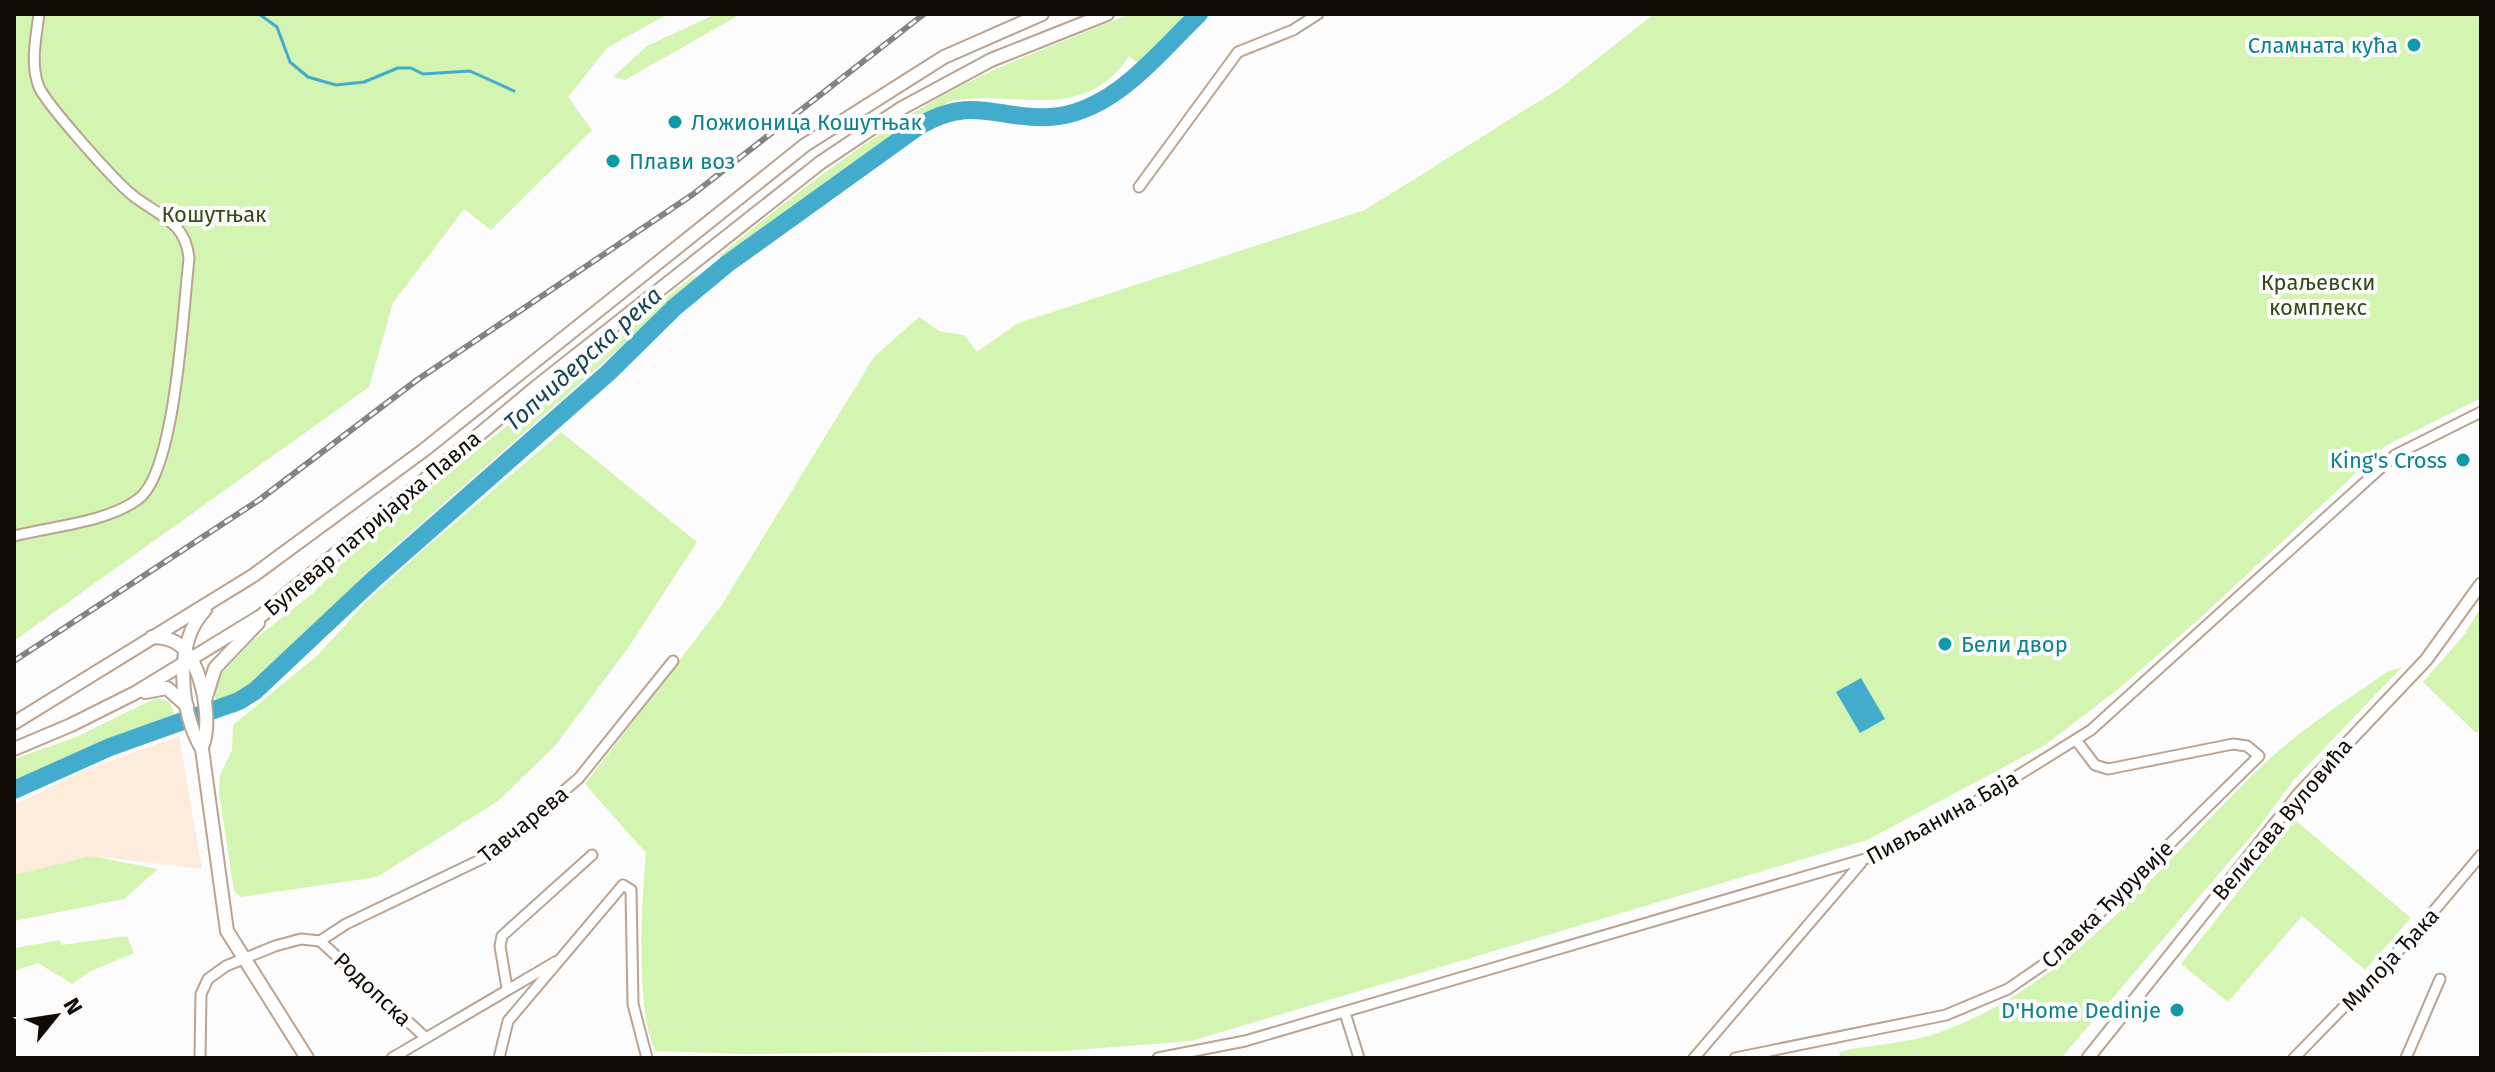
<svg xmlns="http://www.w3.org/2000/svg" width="2495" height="1072" font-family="'Fira Sans',sans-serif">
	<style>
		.built { fill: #fdebdc }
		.green { fill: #d4f4b2 }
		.water { fill: #43abcc }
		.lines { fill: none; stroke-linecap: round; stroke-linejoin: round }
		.stream { stroke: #43abcc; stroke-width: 3 }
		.river { stroke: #43abcc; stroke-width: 18 }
		.minor-casing { stroke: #baa491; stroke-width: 13 }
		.tertiary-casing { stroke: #baa491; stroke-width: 15 }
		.secondary-casing { stroke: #baa491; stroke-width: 16 }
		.minor { stroke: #fff; stroke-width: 9 }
		.tertiary { stroke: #fff; stroke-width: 11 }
		.secondary { stroke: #fff; stroke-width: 12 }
		.rail-casing { stroke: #868280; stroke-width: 6 }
		.rail { stroke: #fcfcfc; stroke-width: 3; stroke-dasharray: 9; stroke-linecap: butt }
		.culture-dot { fill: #0f9aa8; stroke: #fcfcfc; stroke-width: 3 }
		.labels { text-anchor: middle; stroke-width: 8; stroke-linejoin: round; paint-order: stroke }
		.culture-label { font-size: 22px; fill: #0d838f; stroke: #fcfcfc; text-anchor: end }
		.park-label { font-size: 22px; fill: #354b17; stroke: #fcfcfc }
		.street-label { font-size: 22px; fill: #120a05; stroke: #fcfcfc }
		.water-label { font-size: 24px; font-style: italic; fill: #164352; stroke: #fcfcfc }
	</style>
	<rect width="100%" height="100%" fill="#fcfcfc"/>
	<polygon class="built" points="179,736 202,869 91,856 14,875 14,805 85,770"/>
	<g class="green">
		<polygon points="14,14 668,14 607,48 568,97 592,130 491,230 464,209 393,303 369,387 14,641"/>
		<polygon points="716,14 741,14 625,80 613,77 647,46"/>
		<path d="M1130 14H1192L1139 64 1129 56C1084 125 1017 89 950 101L724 261 719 256C786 201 853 148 928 104 991 67 1062 42 1130 14Z"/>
		<path d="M1654 14H2481V398L2385 446 2198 620 2117 690 2045 745 1867 840 1191 1041 1062 1051 745 1054 656 1051C635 1017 642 895 646 853L585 784 721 606 874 357 919 317 939 331 964 335 977 352 1016 324 1365 210 1560 88Z"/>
		<polygon points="693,276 699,278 382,558 254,685 216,702 214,687 221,674 255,639 313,593 362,543"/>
		<polygon points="561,432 697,542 628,648 555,746 498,801 377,877 241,897 234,891 219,792 220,775 232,750 233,725 318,655 365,603 415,557"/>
		<polygon points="2481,607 2481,728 2476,733 2423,682 2464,635"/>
		<path d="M2402 667 2292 782 2259 827 2062 1057 1841 1058 1839 1052C1873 1044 1914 1043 1946 1030 2078 980 2165 858 2264 764 2301 729 2344 702 2385 673Z"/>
		<polygon points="156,698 170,702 174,715 83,750 14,783 14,759 74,738"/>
		<polygon points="2295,820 2411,918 2365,970 2302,916 2228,1002 2181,964"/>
		<polygon points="91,856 158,869 124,899 14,921 14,875"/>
		<polygon points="127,936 134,953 91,971 72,984 38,963 14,971 14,948 60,940 61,945"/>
	</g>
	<polygon class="water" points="1861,678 1885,719 1860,733 1836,692"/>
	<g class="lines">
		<g class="stream">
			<polyline points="259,14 277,27 290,62 308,77 336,85 364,82 398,68 411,68 423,74 470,71 514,91"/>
			<polyline points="235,711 249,694"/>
		</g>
		<path class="river" d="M14 790 110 747 239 701 255 691 374 579 608 373 675 307 727 264 919 126C974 94 996 120 1050 117 1113 113 1157 54 1199 14"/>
		<g class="minor-casing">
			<g id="minor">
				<polyline points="1139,187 1238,52 1293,30 1318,14"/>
				<path d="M14 536C53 526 104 523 137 500 176 475 183 308 189 259 186 220 156 215 131 194 114 180 47 105 39 87 30 65 36 37 39 14"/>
				<polyline points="320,941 425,1037"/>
				<polyline points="507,988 500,946 502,936 592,855"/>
				<polyline points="1345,1013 1359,1058"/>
				<polyline points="200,1058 201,994 208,979 226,966 275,946 301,939 320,941 346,924 488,856 579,778 673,661"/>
				<polyline points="392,1058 557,961"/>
				<polyline points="499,1058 508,1021 623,885 631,890 633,1004 647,1058"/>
				<polyline points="1158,1058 1245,1041 1875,856 1972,804 2091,730 2395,455 2481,412"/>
				<polyline points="1694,1058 1861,863"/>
				<polyline points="1735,1058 1946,1015 2008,989 2056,956 2259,756 2247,746 2233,744 2108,769 2095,765 2076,740"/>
				<polyline points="2294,1058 2411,938 2481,855"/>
				<polyline points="2406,1058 2440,979"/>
			</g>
		</g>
		<g class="tertiary-casing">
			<polyline id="tertiary" points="2088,1058 2299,794 2426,660 2481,584"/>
		</g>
		<g class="secondary-casing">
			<g id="secondary">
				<path d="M205 610C173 643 180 713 202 749L227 931 307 1058"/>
				<path d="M152 637C163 637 173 639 181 646 202 665 213 722 202 747"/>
				<polyline points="145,692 167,688 187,706"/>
				<polyline points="206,697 215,668 258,623"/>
				<polyline points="14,723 254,575 424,450 805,145 944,57 1042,14"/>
				<polyline points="14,749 71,725 135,693 261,616 535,388 820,163 902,108 991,60 1107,14"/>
			</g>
		</g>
		<use href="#minor" class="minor"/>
		<use href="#tertiary" class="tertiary"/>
		<use href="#secondary" class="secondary"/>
		<g class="rail-casing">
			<polyline id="rail" points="14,661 259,500 417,380 692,195 924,14"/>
		</g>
		<use href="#rail" class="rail"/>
	</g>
	<g class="culture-dot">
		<circle cx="2414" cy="45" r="8"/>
		<circle cx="675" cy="122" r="8"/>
		<circle cx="613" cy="161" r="8"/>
		<circle cx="2463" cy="460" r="8"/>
		<circle cx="1945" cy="644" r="8"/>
		<circle cx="2177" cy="1010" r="8"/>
	</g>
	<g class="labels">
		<g class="culture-label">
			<text x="2398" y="53">Сламната кућа</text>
			<text x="691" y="130" text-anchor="start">Ложионица Кошутњак</text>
			<text x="629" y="169" text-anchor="start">Плави воз</text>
			<text x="2447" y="468">King's Cross</text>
			<text x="1961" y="652" text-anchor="start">Бели двор</text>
			<text x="2161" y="1018">D'Home Dedinje</text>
		</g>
		<g class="park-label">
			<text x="214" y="222">Кошутњак</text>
			<text x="2318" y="290">Краљевски<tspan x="2318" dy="25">комплекс</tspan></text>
		</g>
		<g class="street-label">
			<text transform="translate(372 523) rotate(-40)" y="8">Булевар патријарха Павла</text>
			<text transform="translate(1942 817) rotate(-29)" y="8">Пивљанина Баја</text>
			<text transform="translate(2282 819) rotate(-50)" y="8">Велисава Вуловића</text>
			<text transform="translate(523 824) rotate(-39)" y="8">Тавчарева</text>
			<text transform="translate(2107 904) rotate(-44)" y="8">Славка Ћурувије</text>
			<text transform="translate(2390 959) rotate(-47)" y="8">Милоја Ђака</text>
			<text transform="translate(373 989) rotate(43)" y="8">Родопска</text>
		</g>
		<g class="water-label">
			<text transform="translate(583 359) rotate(-42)" y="8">Топчидерска река</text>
		</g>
	</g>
	<rect width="2495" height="1072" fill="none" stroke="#120a05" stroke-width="32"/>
	<g transform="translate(56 1016) rotate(60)" stroke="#fcfcfc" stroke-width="6" paint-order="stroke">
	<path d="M0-6L14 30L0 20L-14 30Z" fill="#120a05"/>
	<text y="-12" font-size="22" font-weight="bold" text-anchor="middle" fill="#120a05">N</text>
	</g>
</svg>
